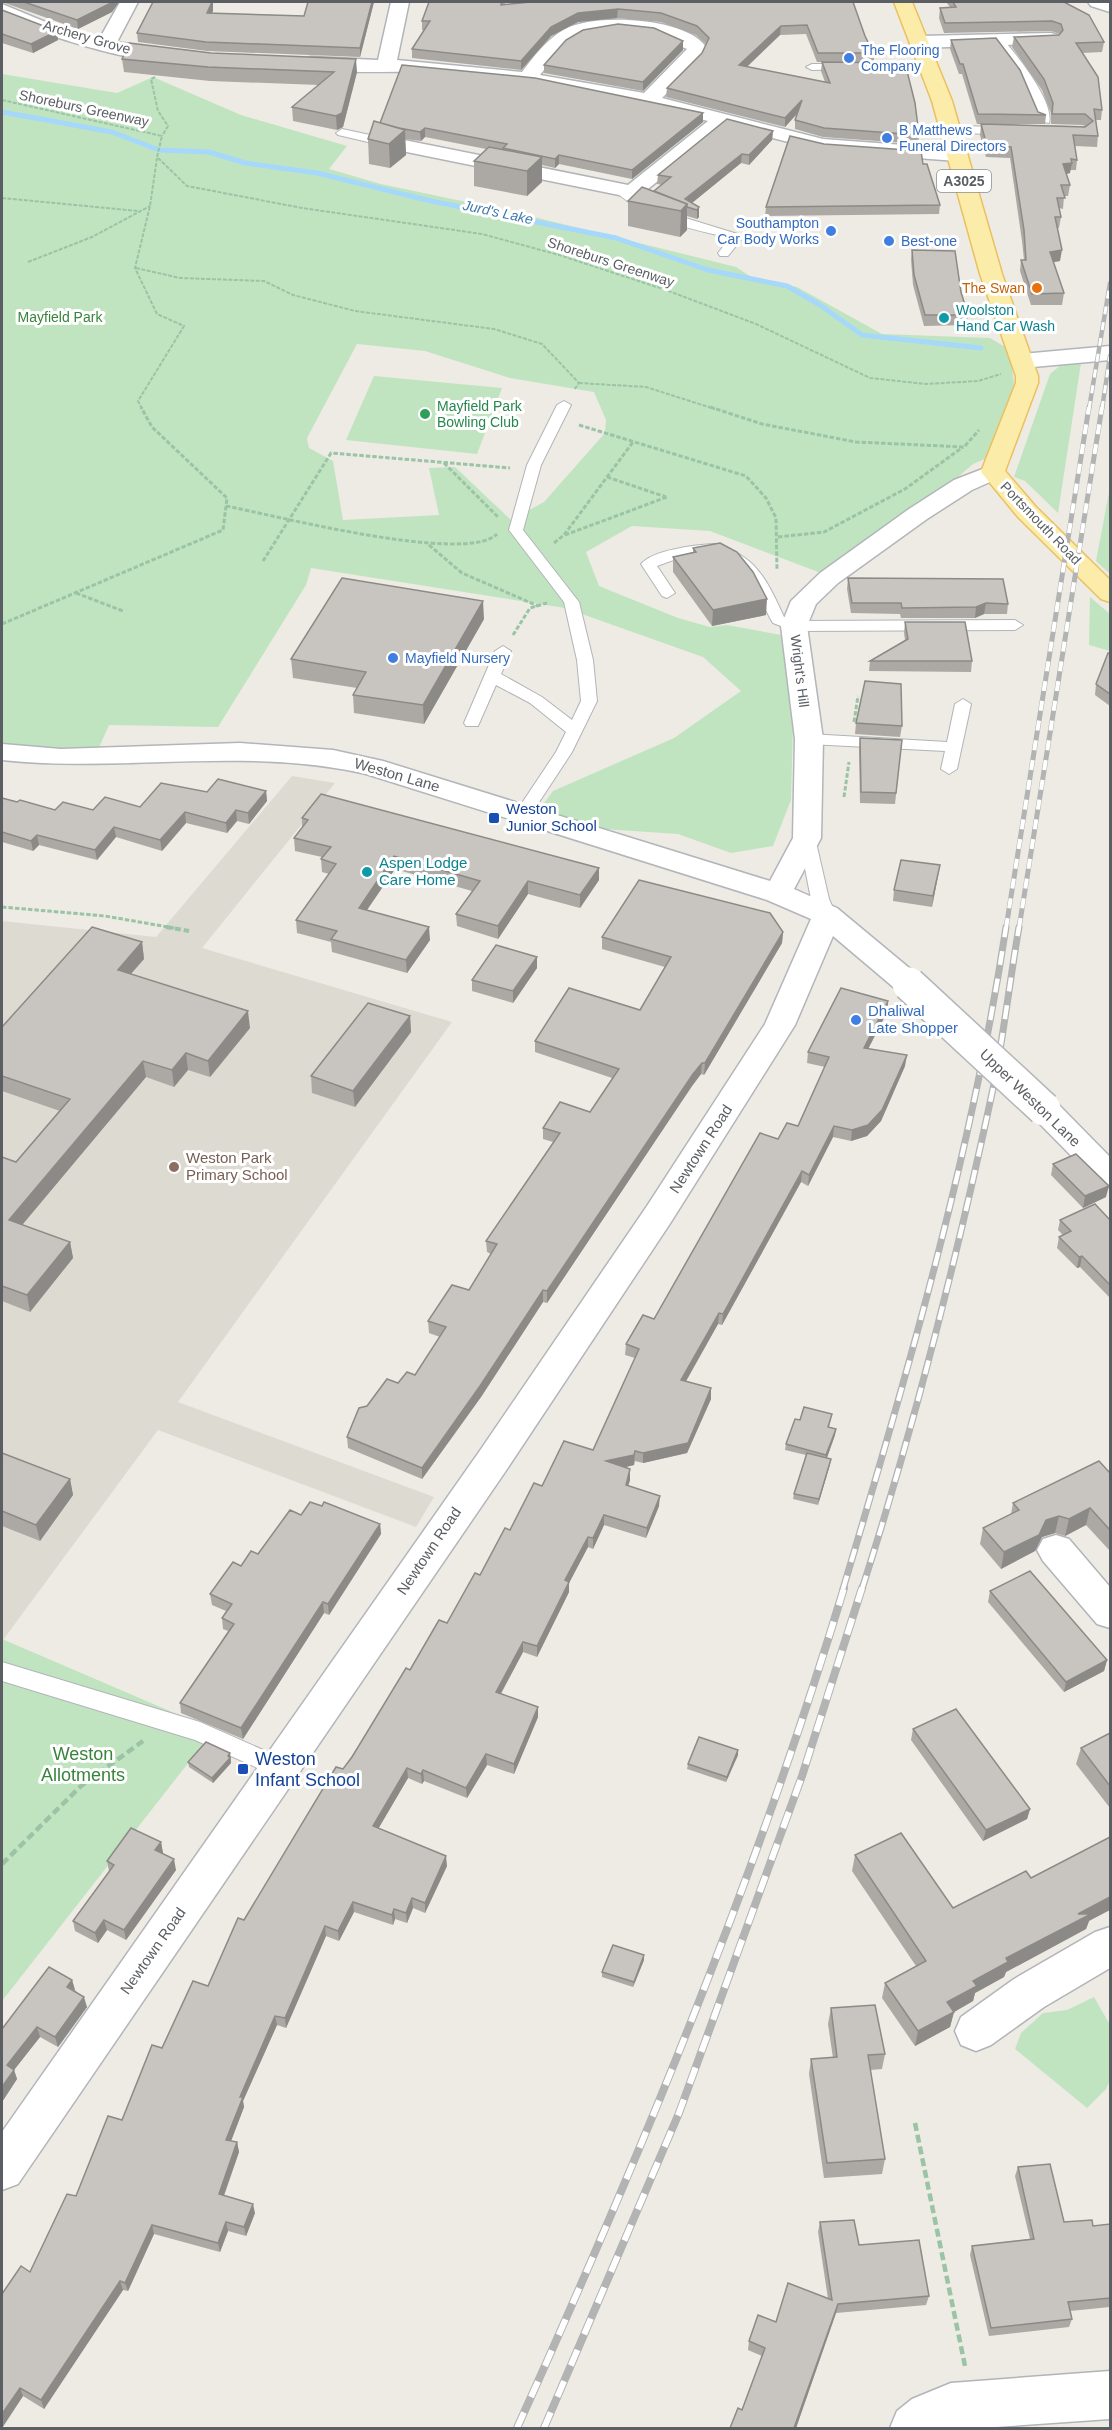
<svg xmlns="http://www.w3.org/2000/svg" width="1112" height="2430" font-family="Arial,sans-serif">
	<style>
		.education { fill: #dddad1 }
		.green { fill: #c1e4c0; fill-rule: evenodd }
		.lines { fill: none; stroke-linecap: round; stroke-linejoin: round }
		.stream { stroke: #a5d8fb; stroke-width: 5 }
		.lane-casing { stroke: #b1b4b8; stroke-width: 2 }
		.street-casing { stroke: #b1b4b8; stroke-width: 3 }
		.secondary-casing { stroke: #b2b6ba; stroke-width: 3 }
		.primary-casing { stroke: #ebc05f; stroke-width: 3 }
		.path-far3 { stroke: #9ac4a5; stroke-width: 2; stroke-dasharray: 4 1.5; stroke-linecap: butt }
		.path-far2 { stroke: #9ac4a5; stroke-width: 3; stroke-dasharray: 4.5 2; stroke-linecap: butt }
		.path-far1 { stroke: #9ac4a5; stroke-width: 4; stroke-dasharray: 6 3; stroke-linecap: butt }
		.path { stroke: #9ac4a5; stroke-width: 4.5; stroke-dasharray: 8 4; stroke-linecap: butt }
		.lane { fill: #fff; fill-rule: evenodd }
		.street { fill: #fff; fill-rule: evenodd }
		.secondary { fill: #fff; fill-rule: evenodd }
		.primary { fill: #fbecaa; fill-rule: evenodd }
		.rail-far3-casing { stroke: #b2b3b3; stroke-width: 4.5 }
		.rail-far2-casing { stroke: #b2b3b3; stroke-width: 5 }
		.rail-far1-casing { stroke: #b2b3b3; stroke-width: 7 }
		.rail-casing { stroke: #b2b3b3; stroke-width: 8 }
		.rail-far3 { stroke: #fff; stroke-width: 3; stroke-dasharray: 8; stroke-linecap: butt }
		.rail-far2 { stroke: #fff; stroke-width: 4; stroke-dasharray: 10; stroke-linecap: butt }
		.rail-far1 { stroke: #fff; stroke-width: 4.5; stroke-dasharray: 14; stroke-linecap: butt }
		.rail { stroke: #fff; stroke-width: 6; stroke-dasharray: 17; stroke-linecap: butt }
		.secondary-bridge-casing { stroke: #b2b6ba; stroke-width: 36; stroke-linecap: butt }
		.secondary-bridge { stroke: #fff; stroke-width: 33 }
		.wall { fill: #aca9a5 }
		.shaded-wall { fill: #8c8a86 }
		.building { fill: #c8c5c0; stroke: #8c8a86; stroke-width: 1.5 }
		.shop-dot { fill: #3f7fe0; stroke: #fff; stroke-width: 2 }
		.food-dot { fill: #e8710a; stroke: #fff; stroke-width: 2 }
		.culture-dot { fill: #0f9aa8; stroke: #fff; stroke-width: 2 }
		.leisure-dot { fill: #2e9e5b; stroke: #fff; stroke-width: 2 }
		.transit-dot { fill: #1a4fb4; stroke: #fff; stroke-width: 2 }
		.education-dot { fill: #8d6e63; stroke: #fff; stroke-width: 2 }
		.labels { text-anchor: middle; stroke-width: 6; stroke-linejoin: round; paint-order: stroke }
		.far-street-label { font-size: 14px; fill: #5b5f63; stroke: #fff }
		.far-shop-label { font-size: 14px; fill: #366cbe; stroke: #fff; text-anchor: start }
		.shield { fill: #fff; stroke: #8c8f92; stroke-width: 1.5 }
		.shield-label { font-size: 14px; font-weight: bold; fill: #5b5f63 }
		.far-water-label { font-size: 14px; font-style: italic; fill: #4379ad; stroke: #fff }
		.far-food-label { font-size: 14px; fill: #c56008; stroke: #fff; text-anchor: end }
		.far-culture-label { font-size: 14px; fill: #0d838f; stroke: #fff; text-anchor: start }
		.far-park-label { font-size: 14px; fill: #39843b; stroke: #fff }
		.far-leisure-label { font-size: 14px; fill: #27864d; stroke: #fff; text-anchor: start }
		.street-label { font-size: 15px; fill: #5b5f63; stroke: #fff }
		.transit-label { font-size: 15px; fill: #164399; stroke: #fff; text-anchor: start }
		.culture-label { font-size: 15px; fill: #0d838f; stroke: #fff; text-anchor: start }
		.shop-label { font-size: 15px; fill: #366cbe; stroke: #fff; text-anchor: start }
		.education-label { font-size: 15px; fill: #785e54; stroke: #fff; text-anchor: start }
		.near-park-label { font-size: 18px; fill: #39843b; stroke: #fff }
		.near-transit-label { font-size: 18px; fill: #164399; stroke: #fff; text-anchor: start }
	</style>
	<rect width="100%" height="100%" fill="#edebe3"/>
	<polygon class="education" points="292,776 335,783 202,948 452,1022 178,1402 434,1497 416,1527 158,1430 3,1640 2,921 156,937"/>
	<g class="green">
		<path d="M2 74 117 93 153 77 241 115 347 146 329 169 381 184 518 213 736 267 753 278 797 287 882 334 990 338 1010 350 1014 385 987 458 973 464 941 492 821 573 710 531 632 526 586 552 599 586 678 618 710 627 727 625 787 636 793 725 791 800 773 846 731 853 678 834 588 828 539 810 553 791 674 738 741 691 703 657 565 608 311 568 306 585 218 727 109 725 97 752 2 744ZM357 344 425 351 510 378 594 392 606 420 605 433 544 502 511 520 455 467 429 468 439 515 343 520 333 461 309 448 307 438Z"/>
		<polygon points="1081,363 1058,513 1025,481 1014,477 1050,374 1062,364"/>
		<polygon points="374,376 502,388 477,454 346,440"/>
		<polygon points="1110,487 1110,574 1096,561"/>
		<polygon points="1090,597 1110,614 1110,651 1089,645"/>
		<polygon points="2,1639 214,1730 2,2001"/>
		<polygon points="1094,1997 1110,2025 1110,2080 1106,2089 1087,2108 1015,2049 1021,2033 1043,2013 1067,2010"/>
	</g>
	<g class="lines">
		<polyline class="stream" points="2,112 112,132 159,150 209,152 245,163 317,173 431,201 616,238 708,270 787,286 820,305 862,335 981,348"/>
		<g class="lane-casing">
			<g id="lane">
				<path d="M994 38H1002C1016 54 1055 102 1049 123L1039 121 1021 78 992 40Z"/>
				<polygon points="847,64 853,67 851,69 812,70 806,67 812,64"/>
				<polygon points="879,64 931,64 937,67 931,70 875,69 873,67"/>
				<polygon points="951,126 1005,127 1011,131 1005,135 947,132 945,130"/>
				<polygon points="342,129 398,141 400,144 394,148 338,135 336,133"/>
				<path d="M622 187 666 212 744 236 728 256H720L718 253 730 238C690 229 650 220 618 194V188Z"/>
				<polygon points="564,401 571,405 541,465 523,530 579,602 593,660 597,701 572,752 528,819 522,820 514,815 556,752 566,732 530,703 496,685 478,726 466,726 464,723 495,651 503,646 511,651 501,674 542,697 572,720 581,701 577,660 564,602 509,530 527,465 557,405"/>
				<path d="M714 544C756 555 767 580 784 617L796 621 1015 620 1023 625 1015 630 794 631 773 623C767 614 764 603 758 594 732 544 704 548 657 566L675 593 667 598 662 596 641 564C653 550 695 545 714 544Z"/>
				<polygon points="963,699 971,704 957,769 949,774 941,769 945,751 809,744 801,739 809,734 947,742 955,704"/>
				<polygon points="807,833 815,838 829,899 836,915 833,919 821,919 811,899 799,838"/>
				<polygon points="2,1662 200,1722 288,1761 292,1768 288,1775 280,1778 195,1740 2,1681"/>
			</g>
		</g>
		<g class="street-casing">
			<g id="street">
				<path d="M120 2H138L117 42 177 52 179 56 177 60C143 68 34 32 2 16V4L48 23 100 38Z"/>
				<path d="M391 2H409L397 60 522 72C534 56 547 39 565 29 595 13 686 17 706 47L700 60 662 98 823 139 957 149 964 151 967 155 964 159 957 161 823 151 726 126 643 193 629 197 392 149 389 145 392 141 399 139 628 185 708 121C618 98 525 81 432 73 393 69 341 76 304 67L302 63 304 59 311 57 378 60ZM618 30 654 35 687 49 644 93 540 75C564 44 578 31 618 30Z"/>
				<polygon points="1051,33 1058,35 1060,39 1058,43 921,48 912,42 921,36"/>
				<polygon points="1056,1535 1069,1539 1110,1587 1110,1628 1097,1624 1043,1561 1037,1550 1043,1539"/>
				<polygon points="1110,1927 1110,1968 1044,2007 991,2045 976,2051 961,2045 955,2031 961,2017 1014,1979 1095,1932"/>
				<polygon points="1110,2371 1110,2419 981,2428 890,2428 897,2411 912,2399 951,2383"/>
			</g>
		</g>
		<g class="secondary-casing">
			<g id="secondary">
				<polygon points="1088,2 1110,2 1110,12 1091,6"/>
				<polygon points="1110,346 1110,360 1022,368 1014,366 1011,361 1014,356 1022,354"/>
				<path d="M993 465 1001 467 1005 472 1001 477 972 490 927 519 838 583 816 604 807 626 823 739 821 838 794 889 837 908 920 977 924 984 920 991 909 994 898 991 833 936 795 1025 671 1222 505 1472 18 2184 2 2190V2132L479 1452 647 1206 765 1024 811 919 767 900 366 774C245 746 123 773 2 760V744L61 749 240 743 333 750 383 761 770 881 793 838 795 739 781 626 791 601 820 573 909 509 954 480Z"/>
				<polygon points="1044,1098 1055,1101 1110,1157 1110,1187 1099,1184 1033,1117 1028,1109 1033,1101"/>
			</g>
		</g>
		<g class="primary-casing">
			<polygon id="primary" points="894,2 912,2 952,101 1002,274 1038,376 1038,383 1005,471 1036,507 1110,580 1110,602 1101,599 1018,517 981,472 1016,383 1016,376 980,274 932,101"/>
		</g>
		<g class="path-far3">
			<polyline points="155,77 151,79 158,111 168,126 162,136"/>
			<polyline points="2,100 162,136 157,157 187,186 302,208 482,234 559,255 666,290 756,324 870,378 926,384 978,381 1001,374"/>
			<polyline points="2,198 138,211"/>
			<polyline points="28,262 92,237 150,206"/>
			<polyline points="136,268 180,278 264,281 293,295 355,311 494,329 542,344 579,383 574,390"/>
			<polyline points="579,383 646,387 715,409"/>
			<polyline points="142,409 138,401 184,326 157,314 135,268 150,206 157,158"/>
		</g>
		<g class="path-far2">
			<polyline points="710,407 762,424 856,442 964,447 979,430"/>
			<polyline points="579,425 746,476 766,498 776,518 777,570"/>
			<polyline points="444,463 498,517"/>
			<polyline points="607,477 666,497"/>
			<path d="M226 506C273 515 466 565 497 534"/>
			<polyline points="565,535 667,497"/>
			<polyline points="778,537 824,532 905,489 963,447"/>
			<polyline points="554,543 564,535 633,442"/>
			<polyline points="429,545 462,573 538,606"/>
			<polyline points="263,561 331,453 510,468"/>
			<polyline points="76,593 123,611"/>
			<polyline points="2,624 223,530 227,498 152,427 141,407"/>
			<polyline points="513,635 530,608 547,603"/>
			<polyline points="854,722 858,696"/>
			<polyline points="844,797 849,762"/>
			<polyline points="2,907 105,916 174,928"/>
		</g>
		<polyline class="path-far1" points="166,927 189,931"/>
		<g class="path">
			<polyline points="2,1864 81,1786 143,1741"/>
			<polyline points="915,2123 965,2366"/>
		</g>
		<use href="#lane" class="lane"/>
		<use href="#street" class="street"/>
		<use href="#secondary" class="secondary"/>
		<use href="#primary" class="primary"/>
		<g class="rail-far3-casing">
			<g id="rail-far3">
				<polyline points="1089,409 1110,283"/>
				<polyline points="1102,409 1110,356"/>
			</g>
		</g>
		<g class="rail-far2-casing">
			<g id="rail-far2">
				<polyline points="1006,928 1089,407"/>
				<polyline points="1019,928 1102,407"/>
			</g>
		</g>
		<g class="rail-far1-casing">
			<g id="rail-far1">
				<path d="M843 1589C908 1372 972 1152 1006 927"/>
				<path d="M862 1589C915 1424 958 1254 994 1084 1004 1032 1010 979 1019 927"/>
			</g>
		</g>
		<g class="rail-casing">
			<g id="rail">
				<path d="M517 2428C641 2154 757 1876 844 1588"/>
				<polyline points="544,2428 679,2113 802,1776 862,1588"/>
			</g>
		</g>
		<use href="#rail-far3" class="rail-far3"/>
		<use href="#rail-far2" class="rail-far2"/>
		<use href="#rail-far1" class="rail-far1"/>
		<use href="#rail" class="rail"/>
		<g class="secondary-bridge-casing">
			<polyline id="secondary-bridge" points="909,984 1044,1109"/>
		</g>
		<use href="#secondary-bridge" class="secondary-bridge"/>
	</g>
	<g class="wall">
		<polygon points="2,2 119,2 112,12 78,29"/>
		<polygon points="213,2 213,11 212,13 304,16 374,2 360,57 207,51 138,42 137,33"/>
		<polygon points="506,2 504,5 853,2 865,36 874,53 874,62 817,62 806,34 780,35 747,67 825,82 821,71 822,62 919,135 918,144 823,137 795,129 795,120 798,113 785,127 666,97 667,88 702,53 706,44 696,35 661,22 617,18 578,22 551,36 521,70 412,58 412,49 424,30 422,30 422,21"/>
		<polygon points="946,2 1064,2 1104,42 1102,52 1082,53 1102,110 1101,120 1096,120 1098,136 1097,147 1075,146 1077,160 1076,170 1070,170 1070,173 1066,174 1070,185 1068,196 1064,196 1063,209 1059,208 1061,217 1059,228 1057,228 1060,261 1053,262 1064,293 1062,305 1031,305 1020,271 1021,260 1024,260 1022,241 1010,158 986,157 980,135 981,124 1085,126 1083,125 1051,124 1051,113 1042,90 1012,47 1014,37 1059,35 1060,34 1051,31 944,33 939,18 940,8 950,7"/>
		<polygon points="2,10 57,31 58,40 33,53 2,43"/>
		<polygon points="951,40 1038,112 1046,115 1045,124 977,124 962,74 959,74 950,49"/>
		<polygon points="683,50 643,91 544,73 544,65"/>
		<polygon points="122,59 357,72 343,127 337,130 293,121 292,107 319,85 210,81 124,72"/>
		<polygon points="703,122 632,179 559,164 555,168 542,165 542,182 527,196 474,186 474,161 486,149 425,137 421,141 405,139 406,155 390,168 369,164 368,139 380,123"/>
		<polygon points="773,131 772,140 749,165 741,163 692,203 699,207 699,217 697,219 687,216 687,230 680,237 628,226 628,201 654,191 662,185 657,184 658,175"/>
		<polygon points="824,144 923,164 940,205 939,214 765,216 766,207"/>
		<polygon points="912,250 961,292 968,315 967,325 924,326 913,285 911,260"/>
		<polygon points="693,548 766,615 712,626 673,572 673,557 693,552"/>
		<polygon points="848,578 1008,604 1007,614 984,614 975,618 901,618 900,614 851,613 847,589"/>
		<polygon points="484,619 424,724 354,713 353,695 357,688 293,678 291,659"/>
		<polygon points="905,622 972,661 971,672 869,671 870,661 905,640 904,633"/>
		<polygon points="1110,654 1110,706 1095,695 1096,684"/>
		<polygon points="856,723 902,726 900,737 855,734"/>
		<polygon points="860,738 902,740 895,804 860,803 859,749"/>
		<polygon points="266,791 267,801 249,824 237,821 227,833 186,823 162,851 116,837 97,860 39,845 33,851 2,842 2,798 55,810 93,810 140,807 207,792"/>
		<polygon points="302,818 599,868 599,880 580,908 528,894 498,939 457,926 456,914 472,891 395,869 367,910 430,940 407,973 332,952 331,942 297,933 296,920 329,874 322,872 321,859 322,857 295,851 294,838 302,827"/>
		<polygon points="940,865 932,907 893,901 894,890"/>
		<polygon points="783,932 782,943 704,1075 701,1074 692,1086 547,1303 543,1302 481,1397 422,1479 348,1448 347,1437 367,1406 398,1383 415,1375 440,1337 429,1333 428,1321 469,1290 491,1254 487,1252 486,1241 553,1142 543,1139 543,1128 590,1112 612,1078 535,1052 535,1041 640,1010 665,967 602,949 602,937"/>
		<polygon points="142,942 144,959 131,974 250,1028 210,1077 188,1070 174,1087 146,1077 22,1225 70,1242 73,1258 30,1312 2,1301 2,1157 16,1162 60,1111 2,1091 2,1027"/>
		<polygon points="537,957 537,968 513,1003 472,991 472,980"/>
		<polygon points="888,1001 887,1012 868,1049 905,1066 881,1121 867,1136 851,1141 833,1137 808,1186 801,1182 722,1325 718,1324 686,1381 711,1388 711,1399 687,1453 643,1463 635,1461 634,1465 625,1467 630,1480 628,1486 659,1506 646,1538 604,1525 593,1549 588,1547 569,1583 569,1592 537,1657 523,1652 501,1694 538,1717 514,1774 487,1765 467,1798 424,1781 422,1784 408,1778 378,1829 447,1866 425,1913 413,1908 407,1923 395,1919 393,1925 354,1912 339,1941 326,1936 286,2028 277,2025 243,2101 244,2107 231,2141 237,2142 239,2152 224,2196 255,2213 246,2236 228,2231 220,2252 154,2234 128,2291 123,2290 44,2409 23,2396 2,2428 30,2272 122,2120 162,2048 208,1986 244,1920 343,1769 410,1670 447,1623 542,1486 593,1450 635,1358 625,1355 626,1344 654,1319 778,1139 798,1126 825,1067 807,1063 808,1052"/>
		<polygon points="410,1016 411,1032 355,1107 312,1093 311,1076"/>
		<polygon points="1053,1164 1106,1197 1083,1208 1051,1175"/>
		<polygon points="1060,1220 1110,1220 1110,1298 1080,1267 1077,1268 1057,1248 1059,1237 1063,1235 1058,1230"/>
		<polygon points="831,1419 829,1427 835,1435 827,1458 830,1464 818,1505 793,1499 794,1494 806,1455 785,1450 786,1444 800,1420"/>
		<polygon points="2,1453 70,1479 73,1495 40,1541 2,1526"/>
		<polygon points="1110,1473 1110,1551 1086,1525 1065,1536 1055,1533 1042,1537 1035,1551 1001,1569 980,1544 983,1528 1011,1514 1013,1503"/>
		<polygon points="322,1506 380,1524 381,1534 329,1615 324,1613 243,1739 181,1713 180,1703 228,1631 223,1629 222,1618 226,1611 212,1605 210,1594 241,1566 258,1554 301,1515"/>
		<polygon points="990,1591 1107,1660 1104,1671 1064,1692 988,1602"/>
		<polygon points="913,1729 1030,1809 1027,1819 983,1841 911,1740"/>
		<polygon points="1110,1733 1110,1808 1076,1764 1081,1748"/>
		<polygon points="738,1750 738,1755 726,1782 687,1769 688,1764"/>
		<polygon points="230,1753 231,1763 213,1783 189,1767 188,1762"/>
		<polygon points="161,1842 163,1853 162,1854 176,1870 126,1940 107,1930 98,1943 75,1931 73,1921 109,1871 107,1861"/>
		<polygon points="855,1855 953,1908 1031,1878 1089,1921 1086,1929 1006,1972 1004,1977 975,1993 973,2001 954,2012 950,2027 915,2046 882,1998 885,1983 916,1966 852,1871"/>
		<polygon points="644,1955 644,1960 633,1987 602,1977 602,1972"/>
		<polygon points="72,1980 75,1990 87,2007 58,2047 40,2037 14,2070 17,2079 2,2102 2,2029"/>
		<polygon points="831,2008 885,2054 882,2069 870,2070 885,2159 882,2174 824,2178 809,2074 811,2059 833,2058 828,2024"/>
		<polygon points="1018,2167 1064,2222 1093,2226 1110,2224 1110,2307 1070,2311 1072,2319 1069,2327 989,2336 970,2255 972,2246 1030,2239 1015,2176"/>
		<polygon points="820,2222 859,2245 929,2296 926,2305 836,2313 796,2428 730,2428 742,2410 762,2356 748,2350 749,2341 776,2322 828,2299 818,2232"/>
	</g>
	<g class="shaded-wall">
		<polygon points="112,2 119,2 112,12 78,29 77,20"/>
		<polygon points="208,2 213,2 213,11 207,22 207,13"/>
		<polygon points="372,2 374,2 360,57 360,48"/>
		<polygon points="618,9 617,18 578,22 551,36 521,70 521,61 551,27 578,13"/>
		<polygon points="781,26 780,35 739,74 739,65"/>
		<polygon points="57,31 58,40 33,53 31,44"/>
		<polygon points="683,41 683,50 643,91 643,82"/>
		<polygon points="356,59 357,72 343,127 337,130 336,116"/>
		<polygon points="802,100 801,109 785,127 785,118"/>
		<polygon points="703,113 703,122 632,179 632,170"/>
		<polygon points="425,128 425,137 421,141 420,132"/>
		<polygon points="405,130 406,155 390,168 389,144"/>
		<polygon points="773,131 772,140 749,165 749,155"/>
		<polygon points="742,154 741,163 687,207 687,230 680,237 681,211 685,199"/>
		<polygon points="559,155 559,164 555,168 555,159"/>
		<polygon points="542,157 542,182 527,196 527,171"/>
		<polygon points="1072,163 1070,173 1061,175 1063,164"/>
		<polygon points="699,207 699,217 697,219 697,210"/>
		<polygon points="1062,250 1060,261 1048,263 1050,252"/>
		<polygon points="767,599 766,615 712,626 713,610"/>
		<polygon points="483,601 484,619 424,724 423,705"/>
		<polygon points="986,603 984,614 975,618 976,607"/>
		<polygon points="266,791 267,801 249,824 248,813"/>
		<polygon points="236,810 237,821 227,833 226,823"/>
		<polygon points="185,812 186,823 162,851 160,840"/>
		<polygon points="114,827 116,837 97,860 95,850"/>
		<polygon points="37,835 39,845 33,851 31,841"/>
		<polygon points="394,856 395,869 360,920 359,908"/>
		<polygon points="940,865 938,876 932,907 933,896"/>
		<polygon points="599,868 599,880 580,908 580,895"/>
		<polygon points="528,881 528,894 498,939 498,926"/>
		<polygon points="429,927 430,940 407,973 406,960"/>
		<polygon points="783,932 782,943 704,1075 705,1063"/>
		<polygon points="142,942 144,959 120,986 118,970"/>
		<polygon points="537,957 537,968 513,1003 513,991"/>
		<polygon points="888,1001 887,1012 863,1059 864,1048"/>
		<polygon points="248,1011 250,1028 210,1077 208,1061"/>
		<polygon points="410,1016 411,1032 355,1107 353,1091"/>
		<polygon points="186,1053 188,1070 174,1087 172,1070"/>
		<polygon points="907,1055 905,1066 881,1121 867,1136 851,1141 852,1130"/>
		<polygon points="143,1061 146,1077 12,1237 9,1220"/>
		<polygon points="702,1063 701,1074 692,1086 547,1303 547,1291 693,1074"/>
		<polygon points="834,1126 833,1137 808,1186 809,1175"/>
		<polygon points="802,1171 801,1182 722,1325 723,1314"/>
		<polygon points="1109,1186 1106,1197 1083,1208 1085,1196"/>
		<polygon points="70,1242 73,1258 30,1312 27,1295"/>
		<polygon points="1082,1256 1080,1267 1077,1268 1079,1257"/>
		<polygon points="543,1290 543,1302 481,1397 422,1479 422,1468"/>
		<polygon points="719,1313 718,1324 681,1390 681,1380"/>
		<polygon points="711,1388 711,1399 687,1453 643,1463 643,1453"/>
		<polygon points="836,1429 835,1435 826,1460 826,1455"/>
		<polygon points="635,1451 634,1465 606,1472 606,1461"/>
		<polygon points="831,1459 830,1464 818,1505 819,1499"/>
		<polygon points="630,1469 630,1480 625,1496 626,1485"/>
		<polygon points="70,1479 73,1495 40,1541 36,1525"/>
		<polygon points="660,1496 659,1506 646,1538 647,1528"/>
		<polygon points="1090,1508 1086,1525 1065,1536 1069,1519"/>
		<polygon points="604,1515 604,1525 593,1549 593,1538"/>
		<polygon points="1059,1516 1055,1533 1042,1537 1035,1551 1001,1569 1004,1552 1046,1520"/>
		<polygon points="380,1524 381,1534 329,1615 328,1604"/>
		<polygon points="588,1537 588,1547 569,1583 569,1592 537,1657 537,1646 565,1580"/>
		<polygon points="323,1602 324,1613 243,1739 241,1728"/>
		<polygon points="523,1642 523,1652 496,1702 496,1692"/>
		<polygon points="1107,1660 1104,1671 1064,1692 1066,1682"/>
		<polygon points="538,1707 538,1717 514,1774 514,1764"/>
		<polygon points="738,1750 738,1755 726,1782 727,1777"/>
		<polygon points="230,1753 231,1763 213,1783 212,1778"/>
		<polygon points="486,1754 487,1765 467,1798 466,1788"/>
		<polygon points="407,1768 408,1778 374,1836 373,1826"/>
		<polygon points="423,1770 424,1781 422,1784 421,1774"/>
		<polygon points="1030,1809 1027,1819 983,1841 986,1830"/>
		<polygon points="161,1842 163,1853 157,1861 155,1850"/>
		<polygon points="446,1856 447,1866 425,1913 425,1903"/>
		<polygon points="174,1859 176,1870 126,1940 124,1930"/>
		<polygon points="1110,1897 1110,1910 1089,1921 1086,1929 1006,1972 1004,1977 975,1993 973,2001 954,2012 950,2027 915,2046 918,2031 947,2002 973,1981 1006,1958 1078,1914"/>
		<polygon points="412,1898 413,1908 407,1923 406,1913"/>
		<polygon points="353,1902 354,1912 339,1941 338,1931"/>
		<polygon points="394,1909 395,1919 393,1925 392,1915"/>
		<polygon points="104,1920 107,1930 98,1943 95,1933"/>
		<polygon points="325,1926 326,1936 286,2028 285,2018"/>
		<polygon points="644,1955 644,1960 633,1987 634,1982"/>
		<polygon points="72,1980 75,1990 67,1987"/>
		<polygon points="84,1997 87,2007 58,2047 55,2037"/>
		<polygon points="275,2016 277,2025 243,2101 244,2107 228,2149 226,2140 240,2097"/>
		<polygon points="37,2027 40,2037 10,2075 7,2065"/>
		<polygon points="14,2070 17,2079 2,2102 2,2087"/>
		<polygon points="237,2142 239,2152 221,2203 219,2194"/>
		<polygon points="253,2204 255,2213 246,2236 244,2227"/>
		<polygon points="226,2222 228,2231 220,2252 218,2243"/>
		<polygon points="152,2225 154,2234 128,2291 125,2283"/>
		<polygon points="120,2281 123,2290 44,2409 41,2400"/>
		<polygon points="838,2304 836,2313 796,2428 794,2428"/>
		<polygon points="20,2388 23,2396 2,2428 2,2414"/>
	</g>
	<g class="building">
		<polygon points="24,2 112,2 111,3 77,20"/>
		<polygon points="153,2 208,2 207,2 212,2 207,13 304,16 308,2 372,2 360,48 206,42 137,33"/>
		<polygon points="429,2 502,2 501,5 530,2 853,2 865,36 869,44 873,45 874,53 818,53 807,25 781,26 739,65 830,83 822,62 905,63 915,103 919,135 824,128 795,120 802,100 785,118 667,88 702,53 709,38 697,26 661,13 618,9 578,13 551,27 521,61 412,49 430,21 422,21"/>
		<polygon points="953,2 1064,2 1089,15 1104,42 1076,43 1098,77 1102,110 1094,109 1098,136 1073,135 1077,160 1071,159 1072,163 1063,164 1070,185 1061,185 1065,198 1057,198 1061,217 1055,217 1062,250 1050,252 1064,293 1032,294 1021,260 1026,260 1024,230 1011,147 987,146 981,124 1085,127 1093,121 1085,114 1052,114 1053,103 1044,79 1014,37 1059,35 1063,30 1061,24 1052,21 945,23 940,8 956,7"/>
		<polygon points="2,10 57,31 31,44 2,34"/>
		<polygon points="618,24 654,28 683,41 643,82 544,65 566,40 583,30"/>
		<polygon points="996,38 1020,70 1038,112 1046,115 978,114 963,64 960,64 951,40"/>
		<polygon points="129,43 211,53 356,59 342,113 336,116 292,107 334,72 208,67 122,59"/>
		<polygon points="402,65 535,78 703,113 632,170 559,155 555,159 503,148 507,144 425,128 420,132 399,128 380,123"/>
		<polygon points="727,119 773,131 749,155 742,154 685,199 699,207 697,210 687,207 687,204 654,191 671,177 658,175"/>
		<polygon points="374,121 405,130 389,144 368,139"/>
		<polygon points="790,136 824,144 921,151 923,164 927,164 940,205 766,207"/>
		<polygon points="489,147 542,157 527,171 474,161"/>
		<polygon points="642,187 687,204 681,211 628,201"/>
		<polygon points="912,250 955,251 961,292 968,315 925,315 914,275"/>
		<polygon points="720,543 737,552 753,572 767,599 713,610 673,557 696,552 693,548"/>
		<polygon points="342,578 483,601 423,705 353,695 366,672 291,659"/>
		<polygon points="848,578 1003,579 1008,604 986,603 976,607 902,608 901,603 852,603"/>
		<polygon points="905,622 965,622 972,661 870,661 908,639"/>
		<polygon points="1108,653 1110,654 1110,694 1096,684"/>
		<polygon points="865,681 901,684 902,726 856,723"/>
		<polygon points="860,738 902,740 896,793 861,792"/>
		<polygon points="218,779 266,791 248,813 236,810 226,823 185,812 160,840 114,827 95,850 37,835 31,841 2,832 2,798 17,802 20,800 55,810 63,802 93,810 105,797 140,807 161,783 207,792"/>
		<polygon points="321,794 599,868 580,895 528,881 498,926 456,914 480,881 394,856 359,908 429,927 406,960 331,939 337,931 296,920 336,864 321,859 331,847 294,838 308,820 302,818"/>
		<polygon points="901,860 940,865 933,896 894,890"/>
		<polygon points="639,880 770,913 783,932 705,1063 702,1063 693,1074 547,1291 543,1290 480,1386 422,1468 347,1437 359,1408 367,1406 387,1379 398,1383 407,1372 415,1375 446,1327 428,1321 452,1285 469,1290 497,1244 486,1241 560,1133 543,1128 560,1102 590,1112 619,1069 535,1041 569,988 640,1010 671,957 602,937"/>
		<polygon points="92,927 142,942 118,970 248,1011 208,1061 186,1053 172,1070 143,1061 9,1220 70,1242 27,1295 2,1286 2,1157 16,1162 70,1099 2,1076 2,1027"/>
		<polygon points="496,945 537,957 513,991 472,980"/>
		<polygon points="841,988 888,1001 864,1048 907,1055 882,1110 868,1125 852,1130 834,1126 809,1175 802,1171 723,1314 719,1313 681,1380 711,1388 688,1443 643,1453 635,1451 634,1455 606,1461 630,1469 626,1485 660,1496 647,1528 604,1515 593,1538 588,1537 565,1580 569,1582 537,1646 523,1642 496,1692 538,1707 514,1764 486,1754 466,1788 423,1770 421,1774 407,1768 373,1826 446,1856 425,1903 412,1898 406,1913 394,1909 392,1915 353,1902 338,1931 325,1926 285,2018 275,2016 240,2097 243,2097 226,2140 237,2142 219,2194 253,2204 244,2227 226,2222 218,2243 152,2225 125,2283 120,2281 41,2400 20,2388 2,2414 2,2294 21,2266 30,2272 67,2194 76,2196 108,2116 122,2120 152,2045 162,2048 193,1981 208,1986 238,1918 244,1920 336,1767 343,1769 352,1757 406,1668 410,1670 439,1620 447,1623 475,1573 480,1575 505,1528 510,1530 534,1483 542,1486 564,1441 593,1450 639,1349 626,1344 643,1315 654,1319 760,1133 778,1139 787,1123 798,1126 829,1057 808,1052"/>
		<polygon points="368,1003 410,1016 353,1091 311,1076"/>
		<polygon points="1076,1154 1109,1186 1085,1196 1053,1164"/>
		<polygon points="1095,1204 1110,1220 1110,1285 1082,1256 1079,1257 1059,1237 1071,1231 1060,1220"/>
		<polygon points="804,1407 832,1414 828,1427 836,1429 826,1455 786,1444 795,1419 800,1420"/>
		<polygon points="2,1453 70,1479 36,1525 2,1511"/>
		<polygon points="807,1453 831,1459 819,1499 794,1494"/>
		<polygon points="1099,1461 1110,1473 1110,1530 1090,1508 1069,1519 1059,1516 1046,1520 1039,1535 1004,1552 983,1528 1019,1510 1013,1503"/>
		<polygon points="310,1502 322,1506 324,1502 380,1524 328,1604 323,1602 241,1728 180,1703 234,1624 222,1618 232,1604 210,1594 233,1562 241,1566 251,1551 258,1554 290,1510 301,1515"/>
		<polygon points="1030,1571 1107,1660 1066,1682 990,1591"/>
		<polygon points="956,1709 1030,1809 986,1830 913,1729"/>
		<polygon points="1110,1733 1110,1786 1081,1748"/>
		<polygon points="699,1737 738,1750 727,1777 688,1764"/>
		<polygon points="206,1742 230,1753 228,1756 230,1758 212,1778 188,1762"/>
		<polygon points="131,1828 161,1842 155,1850 174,1859 124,1930 104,1920 95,1933 73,1921 114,1865 107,1861"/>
		<polygon points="901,1833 953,1908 1026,1871 1031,1878 1110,1837 1110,1897 1078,1914 1091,1914 1006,1958 1008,1962 973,1981 977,1986 947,2002 954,2012 918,2031 885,1983 926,1961 855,1855"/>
		<polygon points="613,1945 644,1955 634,1982 602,1972"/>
		<polygon points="49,1967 72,1980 67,1987 84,1997 55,2037 37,2027 7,2065 14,2070 2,2087 2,2029"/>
		<polygon points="875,2005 885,2054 868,2055 885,2159 827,2163 811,2059 837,2057 831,2008"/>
		<polygon points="1050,2164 1064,2222 1092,2220 1093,2226 1110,2224 1110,2298 1068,2302 1072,2319 991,2328 972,2246 1034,2239 1018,2167"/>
		<polygon points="854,2220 859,2245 919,2240 929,2296 838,2304 794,2428 730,2428 738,2408 742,2410 765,2348 749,2341 758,2315 776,2322 788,2283 832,2300 820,2222"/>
	</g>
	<g class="shop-dot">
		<circle cx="849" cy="58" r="6"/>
		<circle cx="887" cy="138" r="6"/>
		<circle cx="831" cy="231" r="6"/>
		<circle cx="889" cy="241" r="6"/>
		<circle cx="393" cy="658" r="6"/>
		<circle cx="856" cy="1020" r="6"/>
	</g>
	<circle class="food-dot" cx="1037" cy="288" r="6"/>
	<g class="culture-dot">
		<circle cx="944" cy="318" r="6"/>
		<circle cx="367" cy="872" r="6"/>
	</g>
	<circle class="leisure-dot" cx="425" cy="414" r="6"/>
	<g class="transit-dot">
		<rect x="488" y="812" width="12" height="12" rx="3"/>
		<rect x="237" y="1763" width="12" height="12" rx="3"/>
	</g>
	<circle class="education-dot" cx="174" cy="1167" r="6"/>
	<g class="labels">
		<g class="far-street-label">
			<text transform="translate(87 37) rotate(16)" y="5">Archery Grove</text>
			<text transform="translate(84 108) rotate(12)" y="5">Shoreburs Greenway</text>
			<text transform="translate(611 262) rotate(18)" y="5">Shoreburs Greenway</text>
			<text transform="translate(1041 523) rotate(46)" y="5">Portsmouth Road</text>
			<text transform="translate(800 671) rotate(83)" y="5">Wright's Hill</text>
		</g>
		<g class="far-shop-label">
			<text x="861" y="55">The Flooring<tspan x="861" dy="16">Company</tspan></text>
			<text x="899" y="135">B Matthews<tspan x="899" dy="16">Funeral Directors</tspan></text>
			<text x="819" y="228" text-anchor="end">Southampton<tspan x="819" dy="16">Car Body Works</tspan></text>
			<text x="901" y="246">Best-one</text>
			<text x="405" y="663">Mayfield Nursery</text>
		</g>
		<rect class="shield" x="937" y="170" width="54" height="22" rx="4.5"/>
		<g class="shield-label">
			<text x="964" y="186">A3025</text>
		</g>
		<g class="far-water-label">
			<text transform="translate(498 212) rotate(12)" y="5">Jurd's Lake</text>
		</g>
		<g class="far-food-label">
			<text x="1025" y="293">The Swan</text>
		</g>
		<g class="far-culture-label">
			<text x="956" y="315">Woolston<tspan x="956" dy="16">Hand Car Wash</tspan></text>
		</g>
		<g class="far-park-label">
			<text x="60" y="322">Mayfield Park</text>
		</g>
		<g class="far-leisure-label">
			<text x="437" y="411">Mayfield Park<tspan x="437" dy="16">Bowling Club</tspan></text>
		</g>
		<g class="street-label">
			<text transform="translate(397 775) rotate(16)" y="5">Weston Lane</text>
			<text transform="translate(1030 1098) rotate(44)" y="5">Upper Weston Lane</text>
			<text transform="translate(701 1149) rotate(-57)" y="5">Newtown Road</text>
			<text transform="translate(429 1551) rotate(-56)" y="5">Newtown Road</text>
			<text transform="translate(153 1951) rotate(-55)" y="5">Newtown Road</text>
		</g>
		<g class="transit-label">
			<text x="506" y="814">Weston<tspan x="506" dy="17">Junior School</tspan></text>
		</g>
		<g class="culture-label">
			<text x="379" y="868">Aspen Lodge<tspan x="379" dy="17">Care Home</tspan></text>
		</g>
		<g class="shop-label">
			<text x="868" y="1016">Dhaliwal<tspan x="868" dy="17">Late Shopper</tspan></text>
		</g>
		<g class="education-label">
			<text x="186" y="1163">Weston Park<tspan x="186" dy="17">Primary School</tspan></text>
		</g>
		<g class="near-park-label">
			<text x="83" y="1760">Weston<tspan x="83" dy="21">Allotments</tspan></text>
		</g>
		<g class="near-transit-label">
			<text x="255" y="1765">Weston<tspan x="255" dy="21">Infant School</tspan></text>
		</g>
	</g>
	<rect width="1112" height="2430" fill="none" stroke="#5b5f63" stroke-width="6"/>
</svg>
